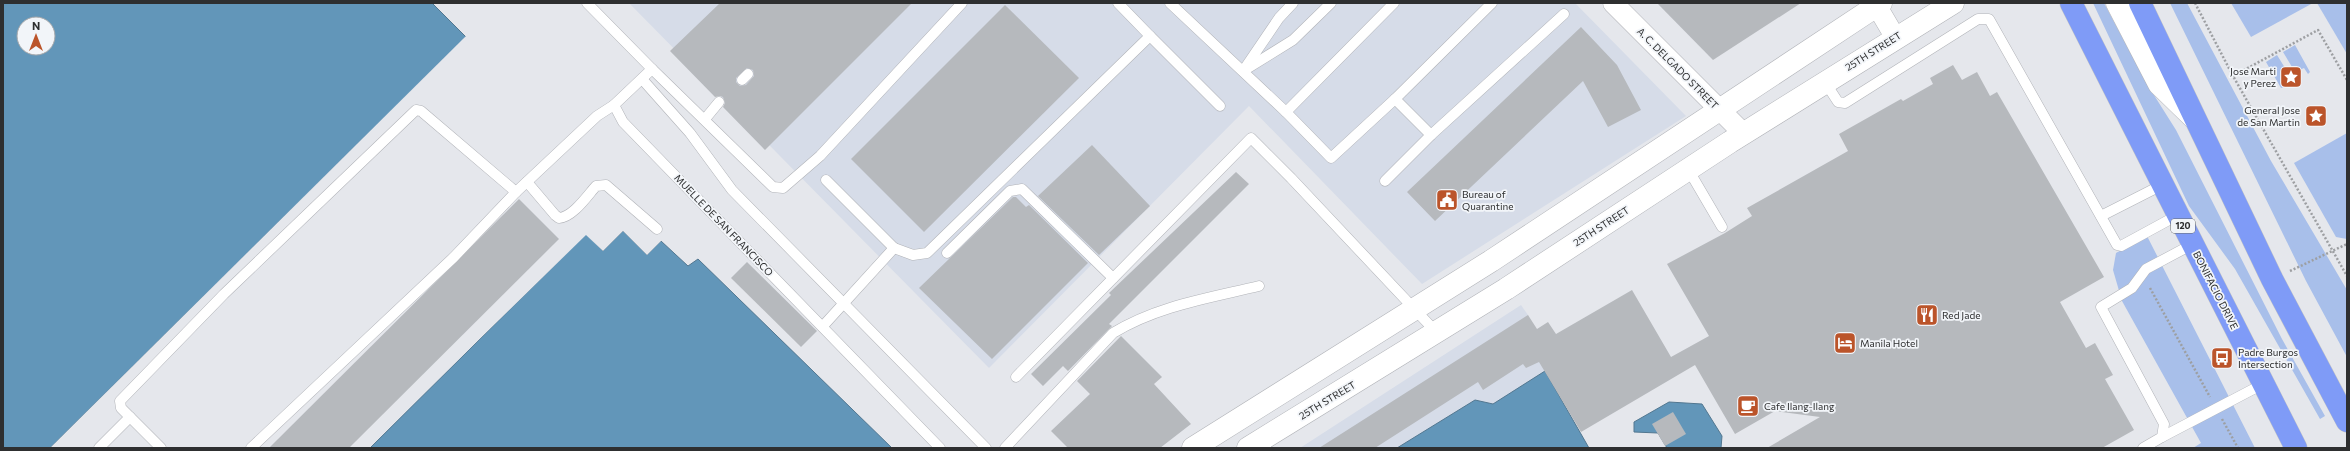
<svg xmlns="http://www.w3.org/2000/svg" width="2350" height="451" font-family="Commissioner,sans-serif">
	<style>
		.built { fill: #d6dce8 }
		.green { fill: #a8bfea }
		.water { fill: #6296b9; stroke: #527790; fill-rule: evenodd }
		.pier { fill: #e5e7ec }
		.building { fill: #b6b9bd; fill-rule: evenodd }
		.lines { fill: none; stroke-linecap: round; stroke-linejoin: round }
		.lane-casing { stroke: #b1b3b8; stroke-width: 11 }
		.street-casing { stroke: #b1b3b8; stroke-width: 21 }
		.secondary-casing { stroke: #b1b3b8; stroke-width: 23 }
		.highway-casing { stroke: #c4c5c5; stroke-width: 23 }
		.path { stroke: #9d9fa2; stroke-width: 2.5; stroke-dasharray: 2 2; stroke-linecap: butt }
		.lane { stroke: #fff; stroke-width: 10 }
		.street { stroke: #fff; stroke-width: 20 }
		.secondary { stroke: #fff; stroke-width: 22 }
		.highway { stroke: #7f9bf7; stroke-width: 22 }
		.labels { text-anchor: middle; stroke-width: 3.5; stroke-linejoin: round; paint-order: stroke }
		.shield { fill: #f2f5f9; stroke: #696a6c; stroke-width: 1 }
		.shield-label { font-size: 9px; font-weight: bold; fill: #2e2f30 }
		.street-label { font-size: 10px; fill: #2e2f30; stroke: #f2f5f9 }
		.poi-label { font-size: 10px; fill: #2e2f30; stroke: #f2f5f9; text-anchor: start }
	</style>
	<rect width="100%" height="100%" fill="#e5e7ec"/>
	<g class="built">
		<polygon points="629,3 1575,3 1686,116 1422,284 1249,106 989,368"/>
		<polygon points="1521,305 1528,315 1545,371 1493,404 1475,400 1397,448 1300,448"/>
	</g>
	<g class="green">
		<polygon points="2093,3 2104,3 2147,84 2176,130 2282,339 2325,416 2320,419 2235,269 2189,206"/>
		<polygon points="2170,3 2187,3 2271,161 2347,290 2347,357 2306,281"/>
		<polygon points="2231,3 2313,3 2251,37"/>
		<polygon points="2317,3 2347,3 2347,54"/>
		<polygon points="2295,45 2310,72 2308,74 2304,68 2295,72 2283,52"/>
		<polygon points="2277,55 2290,76 2281,81 2284,87 2281,88 2266,62"/>
		<polygon points="2347,133 2347,239 2336,237 2294,163"/>
		<polygon points="2147,236 2255,448 2193,448 2201,443 2122,301 2113,270 2116,253"/>
	</g>
	<g class="water">
		<path d="M3 3H432L466 37 50 448H3ZM24 24H48V48H24Z"/>
		<polygon points="623,231 647,255 661,241 688,266 698,259 892,448 370,448 586,234 603,251"/>
		<polygon points="1545,371 1589,448 1397,448 1475,400 1493,404"/>
		<polygon points="1669,402 1702,404 1722,436 1721,448 1667,448 1658,433 1634,432 1634,422"/>
	</g>
	<g class="pier">
		<polygon points="467,35 467,38 53,448 50,448"/>
		<polygon points="623,229 647,252 660,240 662,240 647,255 623,231 603,251 586,235 368,448 585,233 588,233 603,249"/>
	</g>
	<g class="building">
		<path d="M720 3H912L765 150 723 107 725 103 723 97 720 96 715 97 670 51ZM747 68 753 70 754 76 746 85 740 86 736 82V78Z"/>
		<polygon points="1657,3 1801,3 1713,60"/>
		<polygon points="1005,5 1079,78 924,232 851,159"/>
		<polygon points="1581,27 1617,65 1641,110 1608,127 1583,81 1435,221 1407,192"/>
		<polygon points="1953,65 1962,80 1977,72 1990,96 1997,92 2104,277 2060,302 2086,348 2095,343 2113,375 2105,379 2134,430 2102,448 1767,448 1820,417 1775,411 1735,434 1695,365 1581,432 1539,362 1526,368 1523,364 1483,390 1478,382 1375,448 1319,448 1528,315 1537,329 1548,322 1556,334 1632,290 1671,357 1709,336 1667,264 1725,233 1752,216 1747,208 1848,151 1839,134 1901,99 1903,101 1933,84 1930,78"/>
		<polygon points="1092,145 1150,206 1099,255 1038,196"/>
		<polygon points="1236,172 1249,184 1109,324 1112,326 1068,371 1063,366 1043,386 1031,374 1111,295 1109,293"/>
		<polygon points="1013,197 1016,197 1026,207 1029,205 1088,263 992,359 919,288"/>
		<polygon points="519,199 559,239 349,448 269,448"/>
		<polygon points="747,262 817,331 801,347 731,278"/>
		<polygon points="1121,336 1162,377 1154,384 1191,424 1160,448 1068,448 1051,431 1090,394 1077,381"/>
		<polygon points="1673,412 1686,434 1665,446 1652,424"/>
	</g>
	<g class="lines">
		<g class="lane-casing">
			<g id="lane">
				<polyline points="1118,3 1150,36"/>
				<polyline points="1170,3 1286,112 1331,158 1395,99 1492,3"/>
				<polyline points="1245,68 1279,18 1293,3"/>
				<polyline points="652,69 773,187 783,188 820,156 962,3"/>
				<polyline points="1243,71 1293,40 1331,3"/>
				<polyline points="642,79 690,133 732,190 986,448"/>
				<polyline points="742,80 748,74"/>
				<polyline points="1825,82 1838,102 1845,103 1978,19 1989,19 2117,245 2121,246 2178,215"/>
				<polyline points="1395,99 1431,135"/>
				<polyline points="614,105 623,122 940,448"/>
				<polyline points="1286,112 1394,3"/>
				<polyline points="705,119 719,102"/>
				<polyline points="1688,169 1722,227"/>
				<polyline points="1385,181 1431,135 1564,14"/>
				<path d="M527 182 555 215 559 218C573 217 587 196 596 186L606 185 657 229"/>
				<polyline points="2101,216 2162,185"/>
				<polyline points="894,248 913,255 927,253 1150,36 1220,106"/>
				<polyline points="947,253 1010,191 1022,189 1113,278"/>
				<polyline points="823,326 894,248 826,180"/>
				<polyline points="1016,377 1251,138 1291,178 1437,333"/>
				<polyline points="2162,437 2263,384"/>
				<polyline points="99,448 130,417"/>
				<polyline points="161,448 121,408 120,401 224,294 416,110 421,111 516,192"/>
				<polyline points="251,448 454,257 516,192 597,116 614,105 652,69 587,3"/>
				<path d="M1005 448 1113 333C1157 306 1209 298 1259 286"/>
				<polyline points="2143,448 2162,437 2164,424 2101,307 2132,288 2146,269 2193,244"/>
			</g>
		</g>
		<g class="street-casing">
			<g id="street">
				<polyline points="1613,3 1743,133"/>
				<polyline points="1875,3 1895,37"/>
			</g>
		</g>
		<g class="secondary-casing">
			<g id="secondary">
				<polyline points="2117,3 2159,84 2194,118"/>
				<polyline points="1193,448 1491,261 1881,3"/>
				<polyline points="1248,448 1506,289 1730,142 1953,3"/>
			</g>
		</g>
		<g class="highway-casing">
			<g id="highway">
				<polyline points="2071,3 2296,448"/>
				<polyline points="2140,3 2272,279 2347,421"/>
			</g>
		</g>
		<g class="path">
			<polyline points="2195,3 2233,76 2347,276"/>
			<polyline points="2233,76 2318,30 2347,80"/>
			<polyline points="2290,271 2347,244"/>
			<polyline points="2150,288 2210,397"/>
			<polyline points="2222,419 2238,448"/>
		</g>
		<use href="#lane" class="lane"/>
		<use href="#street" class="street"/>
		<use href="#secondary" class="secondary"/>
		<use href="#highway" class="highway"/>
	</g>
	<defs>
		<g id="sight-square" transform="scale(1.15)"><rect x="-9" y="-9" width="18" height="18" rx="4" fill="#bb542a" stroke="#f2f5f9"/><path d="M0-6L1.8-2.2L6-1.7L2.9 1.2L3.7 5.4L0 3.3L-3.7 5.4L-2.9 1.2L-6-1.7L-1.8-2.2Z" fill="#fff"/></g>
		<g id="civic-square" transform="scale(1.15)"><rect x="-9" y="-9" width="18" height="18" rx="4" fill="#bb542a" stroke="#f2f5f9"/><path d="M-.6-6.5H3V-4.5H.6V-3L4-1V1h2V6H-6V1h2V-1L-.6-3ZM-1.2 2.5V6h2.4V2.5Z" fill="#fff"/></g>
		<g id="restaurant-square" transform="scale(1.15)"><rect x="-9" y="-9" width="18" height="18" rx="4" fill="#bb542a" stroke="#f2f5f9"/><path d="M-5-6h1v4h1v-4h1v4h1v-4h1v5L-1.5 .5V6h-2V.5L-5-1ZM5-6V6H3V1.5H1.5Q1.5-4 5-6Z" fill="#fff"/></g>
		<g id="hotel-square" transform="scale(1.15)"><rect x="-9" y="-9" width="18" height="18" rx="4" fill="#bb542a" stroke="#f2f5f9"/><path d="M-6-4.5h1.5V1H6V5H4.5V3h-9V5H-6ZM-4 0a1.8 1.8 0 1 1 3.6 0ZM.5 0V-2.5h3Q6-2.5 6 0Z" fill="#fff"/></g>
		<g id="bus-square" transform="scale(1.15)"><rect x="-9" y="-9" width="18" height="18" rx="4" fill="#bb542a" stroke="#f2f5f9"/><path d="M-5-6H5V4H4V6H2V4H-2V6H-4V4H-5ZM-3.5-4V0h7V-4ZM-3.5 1.2v1.5H-2V1.2ZM2 1.2v1.5H3.5V1.2Z" fill="#fff"/></g>
		<g id="cafe-square" transform="scale(1.15)"><rect x="-9" y="-9" width="18" height="18" rx="4" fill="#bb542a" stroke="#f2f5f9"/><path d="M-5.5-4.5H6V0H3Q3 3.5 0 3.5H-2.5Q-5.5 3.5-5.5 0ZM3-3.2v2h1.7v-2ZM-6 4.5H4V6H-6Z" fill="#fff"/></g>
	</defs>
	<g fill-rule="evenodd">
		<use href="#sight-square" x="2291" y="77"/>
		<use href="#sight-square" x="2316" y="116"/>
		<use href="#civic-square" x="1447" y="200"/>
		<use href="#restaurant-square" x="1927" y="315"/>
		<use href="#hotel-square" x="1845" y="343"/>
		<use href="#bus-square" x="2222" y="358"/>
		<use href="#cafe-square" x="1748" y="406"/>
	</g>
	<g class="labels">
		<rect class="shield" x="2171" y="219" width="24" height="14" rx="3"/>
		<g class="shield-label">
			<text x="2183" y="229">120</text>
		</g>
		<g class="street-label">
			<text transform="translate(1873 51) rotate(-32)" y="4">25TH STREET</text>
			<text transform="translate(1678 68) rotate(45)" y="4">A. C. DELGADO STREET</text>
			<text transform="translate(724 225) rotate(46)" y="4">MUELLE DE SAN FRANCISCO</text>
			<text transform="translate(1601 226) rotate(-33)" y="4">25TH STREET</text>
			<text transform="translate(2216 290) rotate(63)" y="4">BONIFACIO DRIVE</text>
			<text transform="translate(1327 400) rotate(-31)" y="4">25TH STREET</text>
		</g>
		<g class="poi-label">
			<text x="2276" y="75" text-anchor="end">Jose Marti<tspan x="2276" dy="12">y Perez</tspan></text>
			<text x="2300" y="114" text-anchor="end">General Jose<tspan x="2300" dy="12">de San Martin</tspan></text>
			<text x="1462" y="198">Bureau of<tspan x="1462" dy="12">Quarantine</tspan></text>
			<text x="1942" y="319">Red Jade</text>
			<text x="1860" y="347">Manila Hotel</text>
			<text x="2238" y="356">Padre Burgos<tspan x="2238" dy="12">Intersection</tspan></text>
			<text x="1764" y="410">Cafe Ilang-Ilang</text>
		</g>
	</g>
	<rect width="2350" height="451" fill="none" stroke="#2e2f30" stroke-width="8"/>
	<g transform="translate(36 36)"><circle r="19" fill="#f2f5f9" stroke="#a4a6a9"/>
	<path d="M0-3L7 15L0 10L-7 15Z" fill="#bb542a"/>
	<text y="-6" font-size="11" font-weight="bold" text-anchor="middle" fill="#2e2f30">N</text>
	</g>
</svg>
